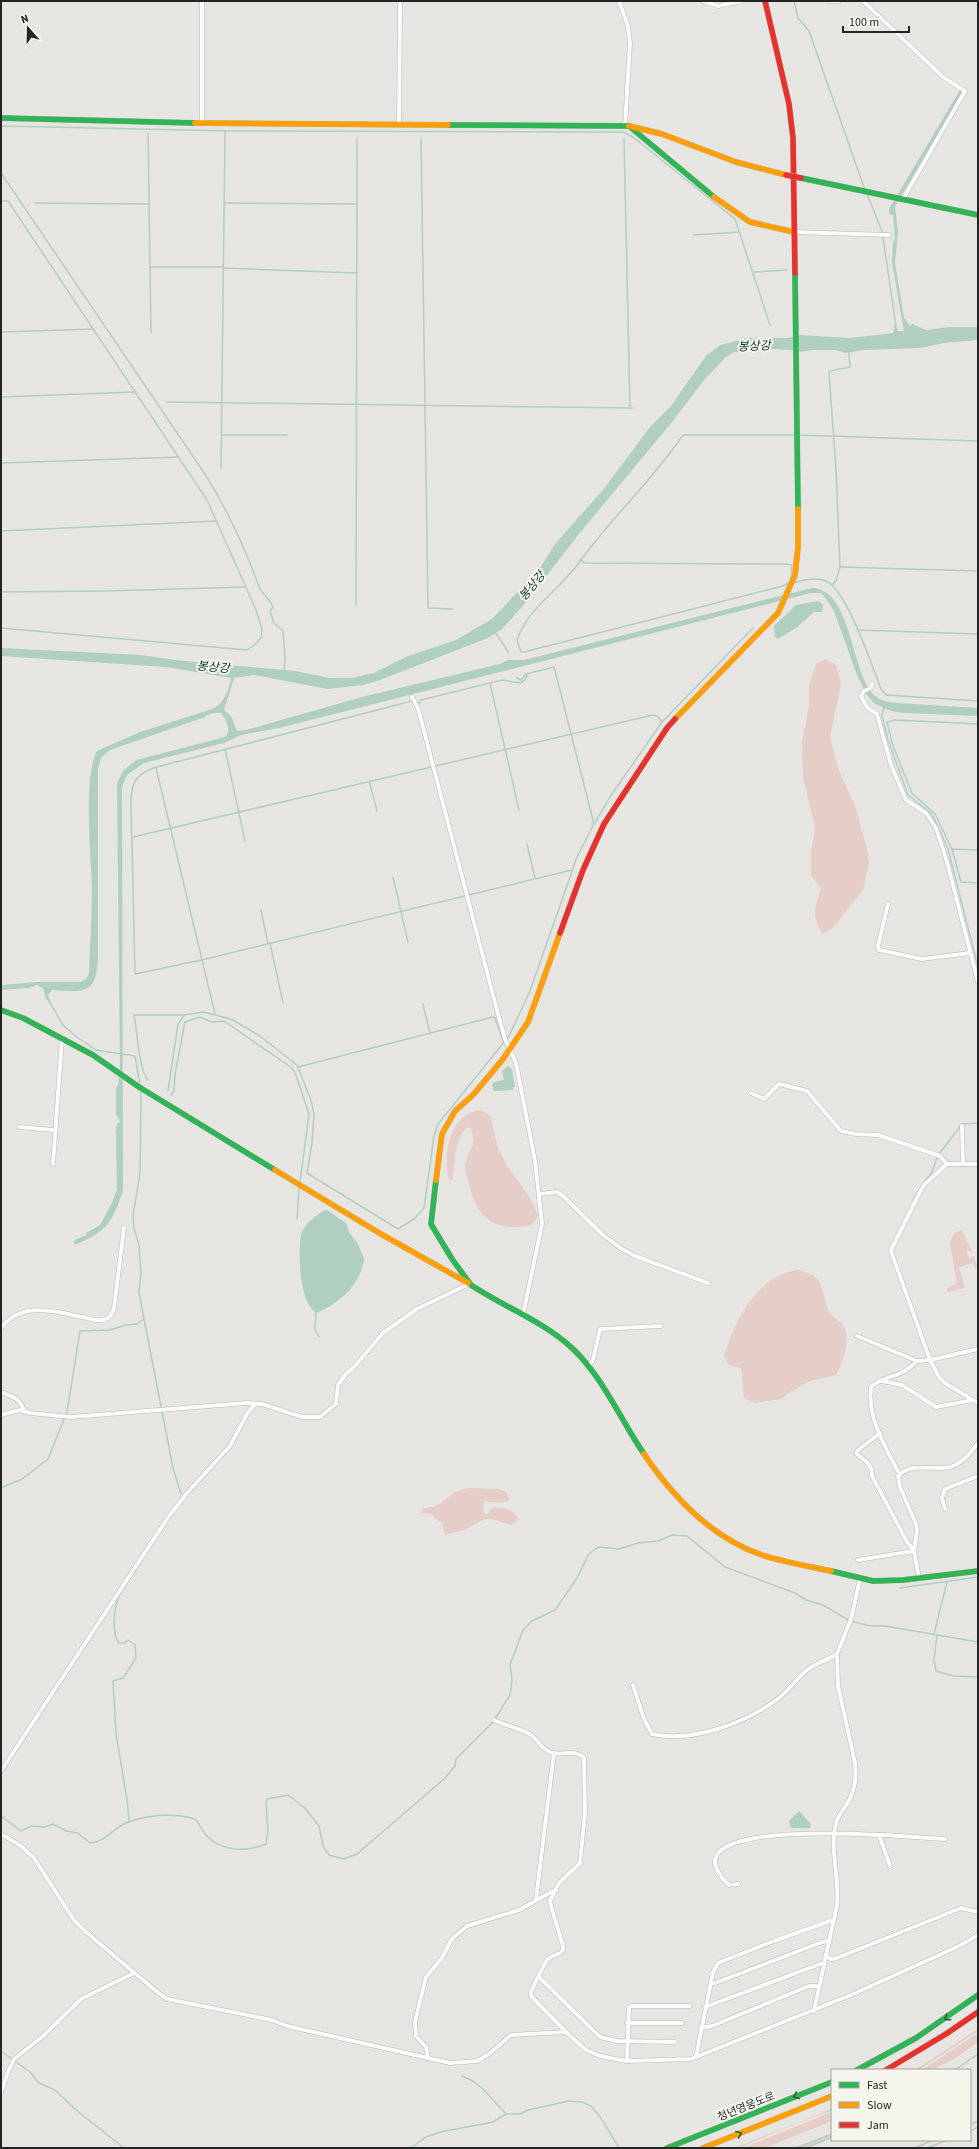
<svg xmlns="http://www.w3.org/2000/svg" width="979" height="2149" font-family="'Source Sans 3','Noto Sans KR',sans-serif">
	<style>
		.green { fill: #e5cdc8 }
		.water { fill: #b0cfc1 }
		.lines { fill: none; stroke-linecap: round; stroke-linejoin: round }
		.stream { stroke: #b0cfc1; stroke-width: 1.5 }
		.canal { stroke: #b0cfc1; stroke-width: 4.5 }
		.street-casing { stroke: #b9b8b5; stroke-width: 5 }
		.fast-casing { stroke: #b9b8b5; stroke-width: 6 }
		.slow-casing { stroke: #b9b8b5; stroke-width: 6 }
		.jam-casing { stroke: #b9b8b5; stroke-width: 6 }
		.street { stroke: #fbfbfb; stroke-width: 4 }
		.fast { stroke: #30b455; stroke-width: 5.5 }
		.slow { stroke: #ff9f0a; stroke-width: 5.5 }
		.jam { stroke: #e5322d; stroke-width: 5.5 }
		.jam-bridge-casing { stroke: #b9b8b5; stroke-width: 6; stroke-linecap: butt }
		.jam-bridge { stroke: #e5322d; stroke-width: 5.5 }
		.oneway { stroke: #295e36 }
		.labels { text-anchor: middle; stroke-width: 4; stroke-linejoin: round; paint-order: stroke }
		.street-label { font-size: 11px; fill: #252422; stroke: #f5f4ed }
		.water-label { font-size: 12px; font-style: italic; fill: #0b3427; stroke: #f5f4ed }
	</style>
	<rect width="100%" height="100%" fill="#e6e5e2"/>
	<g class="green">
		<path d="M826 659 836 665 841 684 830 737 838 768 855 806 867 849 869 864 863 890 832 929 823 933C811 920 815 904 821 889L811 875V851L815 827 803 778 802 742 809 706V686L816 664Z"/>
		<path d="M482 1110 491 1117C494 1131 496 1146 503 1158 514 1179 531 1193 538 1216 533 1227 528 1226 516 1227 487 1228 475 1210 469 1184 468 1179 465 1171 465 1166 468 1147 477 1151 471 1128L467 1127C455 1139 454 1163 453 1179L449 1180C442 1154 450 1112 482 1110Z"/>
		<polygon points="962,1230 972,1252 967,1251 969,1259 974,1256 977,1267 975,1268 972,1263 959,1267 965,1288 947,1292 947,1288 957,1284 950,1243 953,1234"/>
		<path d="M798 1270C827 1276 820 1291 829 1311 832 1317 838 1319 842 1324 852 1336 843 1363 836 1375L810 1381 793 1390 781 1399 754 1403 744 1398 741 1368 729 1365 724 1356C735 1320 757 1275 798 1270Z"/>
		<path d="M467 1488 499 1489 506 1492 510 1500 501 1503 484 1501 483 1510 486 1515 492 1508C504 1507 512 1508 519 1520L512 1525 492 1519H484L467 1529 445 1535 442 1522 435 1519 432 1514 420 1513 423 1508C441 1507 439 1503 452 1494 456 1491 463 1490 467 1488Z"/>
		<polygon points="978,2029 978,2031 919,2070 915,2070"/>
		<path d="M978 2033V2042C962 2053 942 2070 922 2070Z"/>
		<path d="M832 2109V2111C800 2120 769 2136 738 2148H734Z"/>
		<polygon points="832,2112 832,2121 765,2148 743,2148"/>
		<path d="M832 2135V2137C822 2142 810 2148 798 2148Z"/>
	</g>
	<g class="water">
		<path d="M960 90 963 92 895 206 898 232 895 263 904 318 910 326 912 324 926 330 949 327H978V340L944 343 921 348 864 350 845 353 836 350H813L798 352 791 350 772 349 734 352 726 357 705 379 672 422 579 534 527 601 503 628 488 638 380 680 363 685 328 689 254 675 234 678 224 710 231 716 237 731 246 730 362 697 500 664 508 660H524L812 588C852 589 851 673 874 695 880 701 889 702 897 703L978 708V716L905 713 891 711 875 704 867 695 857 675 834 611 824 596 820 593H811L279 728 241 735 224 743 144 763 127 775 122 787 123 1190C117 1210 109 1231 88 1238L86 1233 100 1225 111 1205 117 1190 116 1131 117 1124 120 1122 116 1114V1088L118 1085 120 1066 117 783 124 770 136 760 225 737C232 731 226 719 221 713H214L213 709C224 703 229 690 231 678L166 667 1 656V648L141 655 175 660 295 671 330 678H352L374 673 408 656 456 640 492 619 540 568 555 544 603 490 650 427 671 406 706 356 720 345 749 338H789L799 335 850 338 893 333 895 323 898 331H904L892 262 893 243 895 239 893 215 889 214V209Z"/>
		<polygon points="818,601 823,605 822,612 814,612 796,628 778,639 775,637 774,626 796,605"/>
		<path d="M203 712 205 717 110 750 101 758 98 769V959C96 995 84 992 52 990L48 995 51 1003 46 999 43 988 37 985 29 988 1 990V985L37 982H81L86 979 89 973C90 945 92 916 92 888 91 855 83 778 97 751L140 732Z"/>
		<polygon points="508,1066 512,1069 515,1087 513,1087 513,1090 494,1091 492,1085 494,1082 504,1080 502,1071"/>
		<path d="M327 1210 346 1223 349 1232 358 1244 364 1259C360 1286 340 1302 317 1313 299 1305 297 1249 302 1232 304 1225 320 1211 327 1210Z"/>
		<polygon points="799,1811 811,1824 810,1828 791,1828 789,1821"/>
	</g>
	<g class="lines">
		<g class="stream">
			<polyline points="794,1 798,18 809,31 865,190"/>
			<polyline points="1,126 231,131 623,132 633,137 735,219 770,325"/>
			<polyline points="148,133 151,333"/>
			<polyline points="421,138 428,608 453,609"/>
			<polyline points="624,139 630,408"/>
			<path d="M1 173 205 474C229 513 244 546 260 589 264 596 270 599 273 607L270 611 274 623 283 631 285 658 284 670"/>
			<polyline points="867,194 882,231 896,326"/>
			<polyline points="1,201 8,201 207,500 256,610 262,629 261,638 254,645 247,650 1,628"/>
			<polyline points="35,203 149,204"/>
			<polyline points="224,203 356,204"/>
			<polyline points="693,235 740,232"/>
			<polyline points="150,267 223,267"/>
			<polyline points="223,268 357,273"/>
			<polyline points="754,272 787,270"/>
			<polyline points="1,332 93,329"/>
			<polyline points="1,397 135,392"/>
			<polyline points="167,402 632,408"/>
			<polyline points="222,435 287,435"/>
			<polyline points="798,435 978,441"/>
			<polyline points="1,463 179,457"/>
			<polyline points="221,468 225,131"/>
			<polyline points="1,531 217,521"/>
			<polyline points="580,560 585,563 785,564 792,565 791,578"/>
			<polyline points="840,567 978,571"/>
			<path d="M788 583 783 586 524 652H521L517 640C527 609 559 590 578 564 610 519 652 481 683 435H794"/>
			<path d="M793 583C803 580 817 577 826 581 847 590 872 666 881 689L886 695 978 701"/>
			<polyline points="833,584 836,581 840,567 836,469 829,373 830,371 850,367 849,351"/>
			<polyline points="1,592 106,591 245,587"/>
			<polyline points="356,605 357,138"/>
			<polyline points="858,630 978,634"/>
			<polyline points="495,632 509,653"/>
			<polyline points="517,678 521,680 526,674 554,667 594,824"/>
			<polyline points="490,683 519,810"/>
			<path d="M413 703 412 701 153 768C135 775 131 784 131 803L135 974 206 959 572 870"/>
			<polyline points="417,706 421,700 502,680 520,683 525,680 528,674"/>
			<polyline points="884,707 882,716 888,740 908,795 932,814 948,849 978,967"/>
			<polyline points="978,724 895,720 887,722 893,746 912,793 935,814 952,849 961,882 978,883"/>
			<polyline points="225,749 245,841"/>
			<polyline points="156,768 215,1014"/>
			<polyline points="369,781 377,811"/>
			<polyline points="133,837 653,715 657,716 662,722"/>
			<polyline points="527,844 535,878"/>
			<polyline points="952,849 978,850"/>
			<polyline points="393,877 408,942"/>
			<polyline points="261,910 268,944"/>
			<polyline points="270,943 283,1003"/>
			<polyline points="49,1001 63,1025 78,1038 96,1050 135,1056 140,1085"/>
			<polyline points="423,1004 430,1034"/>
			<polyline points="298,1067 493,1017 495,1018 504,1043"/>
			<path d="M148 1080C139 1071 137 1029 134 1015H184L203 1012 220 1016 233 1020 260 1036 297 1065 311 1100 314 1114 312 1143 307 1173 398 1229 414 1219 424 1208 434 1136 438 1124 509 1036 530 991 577 857 594 824 612 794 662 722 753 628"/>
			<polyline points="168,1091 178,1024 184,1015"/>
			<polyline points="171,1095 174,1091 175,1074 185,1022 200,1017 212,1022 224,1021 292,1068 296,1075 309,1114 300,1182"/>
			<polyline points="939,1154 962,1124 978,1123"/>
			<polyline points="924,1182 931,1174 937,1158"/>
			<polyline points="914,1199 921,1187"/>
			<polyline points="297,1219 299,1185"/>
			<polyline points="316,1313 315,1330 319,1337"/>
			<polyline points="144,1319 173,1468 181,1494"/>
			<polyline points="1,1488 22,1479 48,1459 67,1412 80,1331 110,1330 126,1325 137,1324 144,1319 139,1292 141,1274 139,1245 134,1229 133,1215 140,1173 141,1091"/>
			<polyline points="900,1588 978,1577"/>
			<polyline points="934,1634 947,1582"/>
			<polyline points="937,1635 934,1660 936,1671 953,1676 978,1677"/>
			<path d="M1 1816 21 1831 31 1826 45 1827 53 1824 66 1831 78 1833 90 1843C106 1842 111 1830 124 1824 141 1816 163 1814 181 1816 203 1819 195 1822 206 1835 221 1852 247 1852 266 1844L268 1831 266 1803 267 1799 288 1795 305 1808 319 1826 323 1846 329 1855 343 1859 357 1854 444 1779 455 1766 456 1759 493 1722 510 1695 512 1679 510 1665 523 1630 532 1621 555 1610 577 1578 589 1554 598 1547 619 1549 638 1543 658 1541 672 1535 687 1536 725 1567 795 1593 806 1600 823 1605 850 1621 871 1626H885L978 1642"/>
			<path d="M129 1822 127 1799 116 1733 113 1681 123 1678 136 1658 135 1645 128 1640 125 1643H119C111 1633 114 1605 120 1594 125 1585 131 1577 136 1570"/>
			<polyline points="1,2051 30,2072 39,2083 55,2090 76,2110 124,2148"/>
			<polyline points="955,2070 978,2054"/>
			<polyline points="462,2076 473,2081 483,2089 506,2114"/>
			<polyline points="970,2125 978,2121"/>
			<polyline points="970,2131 978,2127"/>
			<polyline points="411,2148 426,2137 440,2132 493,2122 506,2114 520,2114 528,2110 569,2101 582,2102 591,2106 601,2118 619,2148"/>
			<polyline points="796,2148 832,2134"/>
			<polyline points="806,2148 832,2137"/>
			<polyline points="915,2148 933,2140"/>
			<polyline points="927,2148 947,2140"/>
		</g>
		<g class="canal">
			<polyline points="199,716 218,709"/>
			<polyline points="76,1242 91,1235"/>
		</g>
		<g class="street-casing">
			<g id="street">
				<polyline points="202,1 202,123"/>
				<polyline points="619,1 628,26 630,43 625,126"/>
				<polyline points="703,1 718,6 742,1"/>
				<polyline points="830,1 839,1"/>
				<polyline points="863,1 943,77 965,91 903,199"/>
				<polyline points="399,124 400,1"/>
				<polyline points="794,232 889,235"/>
				<polyline points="872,684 871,688 864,691 861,696 867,707 877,714 891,765 906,800 926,813 936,828 947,862 978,982"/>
				<polyline points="412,697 418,708 498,1014 505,1039 516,1063 535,1161 542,1224 523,1315"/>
				<polyline points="888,904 878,946 879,950 922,959 970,953"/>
				<polyline points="751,1093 764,1099 779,1084 807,1091 841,1131 856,1134 878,1135 940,1156 947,1164 924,1185 920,1192 891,1250 892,1254 930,1360 939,1377 945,1383 978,1403"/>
				<polyline points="962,1126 963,1164"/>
				<polyline points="19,1127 54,1130"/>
				<polyline points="53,1164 62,1038"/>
				<polyline points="947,1164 978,1164"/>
				<polyline points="539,1194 557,1192 563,1196 603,1235 622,1249 635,1256 708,1283"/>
				<path d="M1 1328C22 1300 57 1312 87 1318 93 1320 102 1322 108 1318 111 1316 113 1311 114 1308L124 1228"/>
				<polyline points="857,1336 917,1361 930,1360 978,1349"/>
				<polyline points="589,1366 593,1360 600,1329 661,1326"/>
				<polyline points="882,1381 902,1385 936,1407 973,1400"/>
				<path d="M1 1392C13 1397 20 1398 24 1411"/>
				<polyline points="1,1415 20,1410 30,1413 71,1417 246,1403 262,1404 302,1417 320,1417 336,1404 338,1385 345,1375 355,1366 383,1333 417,1309 469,1284"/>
				<path d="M880 1433 857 1451V1454C864 1460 873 1465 872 1476L906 1540 914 1551"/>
				<path d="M900 1475C886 1448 867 1419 871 1387 885 1374 901 1379 917 1361"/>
				<polyline points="945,1509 942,1498 945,1489 978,1476"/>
				<polyline points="858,1560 914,1551"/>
				<path d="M919 1578 914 1551 917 1531 916 1524 900 1487 898 1476C912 1461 933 1471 950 1467 962 1464 971 1453 978 1443"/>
				<path d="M633 1685 644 1719 652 1734C693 1743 746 1723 779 1698 789 1690 797 1678 807 1670 816 1663 828 1660 837 1654L851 1619 860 1579"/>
				<path d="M494 1720C502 1724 526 1731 531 1735 539 1741 542 1750 552 1753 562 1755 577 1749 584 1758L585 1813 580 1863 559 1883 550 1901C551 1910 564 1945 563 1949 561 1956 553 1954 548 1959 541 1968 536 1982 531 1992V1996L566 2032"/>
				<polyline points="1,1771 167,1519 187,1493 230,1446 247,1414 255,1404"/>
				<polyline points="1,1834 21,1846 34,1858 74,1920 86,1932 156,1991 167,1999 272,2020 287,2026 450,2063 477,2061 489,2054 511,2035 566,2032 586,2050 597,2055 610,2058 627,2061 691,2059 851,1995 959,1946 978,1935"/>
				<polyline points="879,1835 890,1866"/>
				<path d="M738 1884 729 1885C651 1811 923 1838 945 1839"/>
				<polyline points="536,1899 554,1753"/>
				<polyline points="825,1955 831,1959 837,1958 961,1908 978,1912"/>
				<polyline points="539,1977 600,2037 617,2041 675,2042"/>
				<polyline points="710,1985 822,1942 828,1941"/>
				<polyline points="705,2007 823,1963"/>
				<path d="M814 2011 837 1905C840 1878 829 1849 836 1823 839 1813 848 1805 851 1796 856 1785 856 1774 855 1763L838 1686 837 1654"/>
				<polyline points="627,2023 682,2023"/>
				<polyline points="701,2028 712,2026 809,1986 818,1986"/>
				<polyline points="696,2057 713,1972 718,1963 774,1941 833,1920"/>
				<polyline points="428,2058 426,2047 416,2036 415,2022 426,1977 442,1958 450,1942 455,1936 467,1926 519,1910 553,1891"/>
				<polyline points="627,2061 629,2008 631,2006 690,2006"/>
				<polyline points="1,2092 8,2072 14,2059 42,2037 81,1999 134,1973"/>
			</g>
		</g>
		<g class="fast-casing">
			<g id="fast">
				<polyline points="1,118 195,123"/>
				<polyline points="448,125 629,126 714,197"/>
				<polyline points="801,178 978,215"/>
				<polyline points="795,273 798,509"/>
				<polyline points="1,1010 23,1018 93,1055 139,1087 275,1170"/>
				<path d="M436 1180 431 1224 452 1259 471 1285C504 1307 543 1321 572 1348 603 1377 620 1419 644 1454"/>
				<polyline points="831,1571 873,1581 903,1580 978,1571"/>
				<polyline points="857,2070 916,2038 978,1995"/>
				<polyline points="667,2148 832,2082"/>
			</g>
		</g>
		<g class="slow-casing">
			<g id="slow">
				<polyline points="195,123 448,125"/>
				<polyline points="629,126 662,134 736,162 786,175"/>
				<polyline points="714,197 750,222 794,232"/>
				<polyline points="675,719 778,613 795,575 798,547 798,509"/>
				<polyline points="275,1170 381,1234 468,1283"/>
				<polyline points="436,1180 442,1134 455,1111 473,1095 503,1059 528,1022 560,933"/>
				<path d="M644 1454C673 1497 712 1538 762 1555 784 1562 808 1566 831 1571"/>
				<polyline points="703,2148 832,2096"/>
			</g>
		</g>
		<g class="jam-casing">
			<g id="jam">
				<polyline points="765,1 789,104 793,138 795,273"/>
				<polyline points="560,933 583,870 604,824 667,728 675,719"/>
				<polyline points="886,2070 946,2034 978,2012"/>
			</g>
		</g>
		<use href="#street" class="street"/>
		<use href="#fast" class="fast"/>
		<use href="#slow" class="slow"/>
		<use href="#jam" class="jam"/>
		<g class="jam-bridge-casing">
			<polyline id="jam-bridge" points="786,175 801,178"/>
		</g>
		<use href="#jam-bridge" class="jam-bridge"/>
	</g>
	<defs><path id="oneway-chevron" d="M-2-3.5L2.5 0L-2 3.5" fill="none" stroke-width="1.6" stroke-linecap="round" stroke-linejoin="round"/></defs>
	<g class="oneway">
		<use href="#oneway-chevron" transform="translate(947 2018) rotate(145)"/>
		<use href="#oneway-chevron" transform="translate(796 2096) rotate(158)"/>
		<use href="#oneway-chevron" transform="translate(739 2134) rotate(-22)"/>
	</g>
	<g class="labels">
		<g class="street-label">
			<text transform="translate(746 2106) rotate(-22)" y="4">청년영웅도로</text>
		</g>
		<g class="water-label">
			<text transform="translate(754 346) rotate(-3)" y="4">봉상강</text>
			<text transform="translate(532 586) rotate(-50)" y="4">봉상강</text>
			<text transform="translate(213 667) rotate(5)" y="4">봉상강</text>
		</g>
	</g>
	<rect width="979" height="2149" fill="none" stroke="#252422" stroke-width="4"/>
	<rect x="831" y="2069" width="140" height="72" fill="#f5f4ed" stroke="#a2a19c"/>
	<rect x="839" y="2082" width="20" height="6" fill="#30b455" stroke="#a2a19c"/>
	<text x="867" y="2089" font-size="12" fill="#252422">Fast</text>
	<rect x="839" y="2102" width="20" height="6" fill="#ff9f0a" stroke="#a2a19c"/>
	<text x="867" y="2109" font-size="12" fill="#252422">Slow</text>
	<rect x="839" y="2122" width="20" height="6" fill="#e5322d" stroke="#a2a19c"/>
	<text x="867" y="2129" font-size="12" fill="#252422">Jam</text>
	<g transform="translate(28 28) rotate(340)" stroke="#f5f4ed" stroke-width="3" paint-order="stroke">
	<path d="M0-3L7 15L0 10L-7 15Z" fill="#252422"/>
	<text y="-6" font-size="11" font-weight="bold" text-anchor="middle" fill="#252422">N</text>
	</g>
	<path d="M843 26v6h66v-6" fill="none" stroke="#252422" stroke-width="2"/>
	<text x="849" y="26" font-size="12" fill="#252422" stroke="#f5f4ed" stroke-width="3" paint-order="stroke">100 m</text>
</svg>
